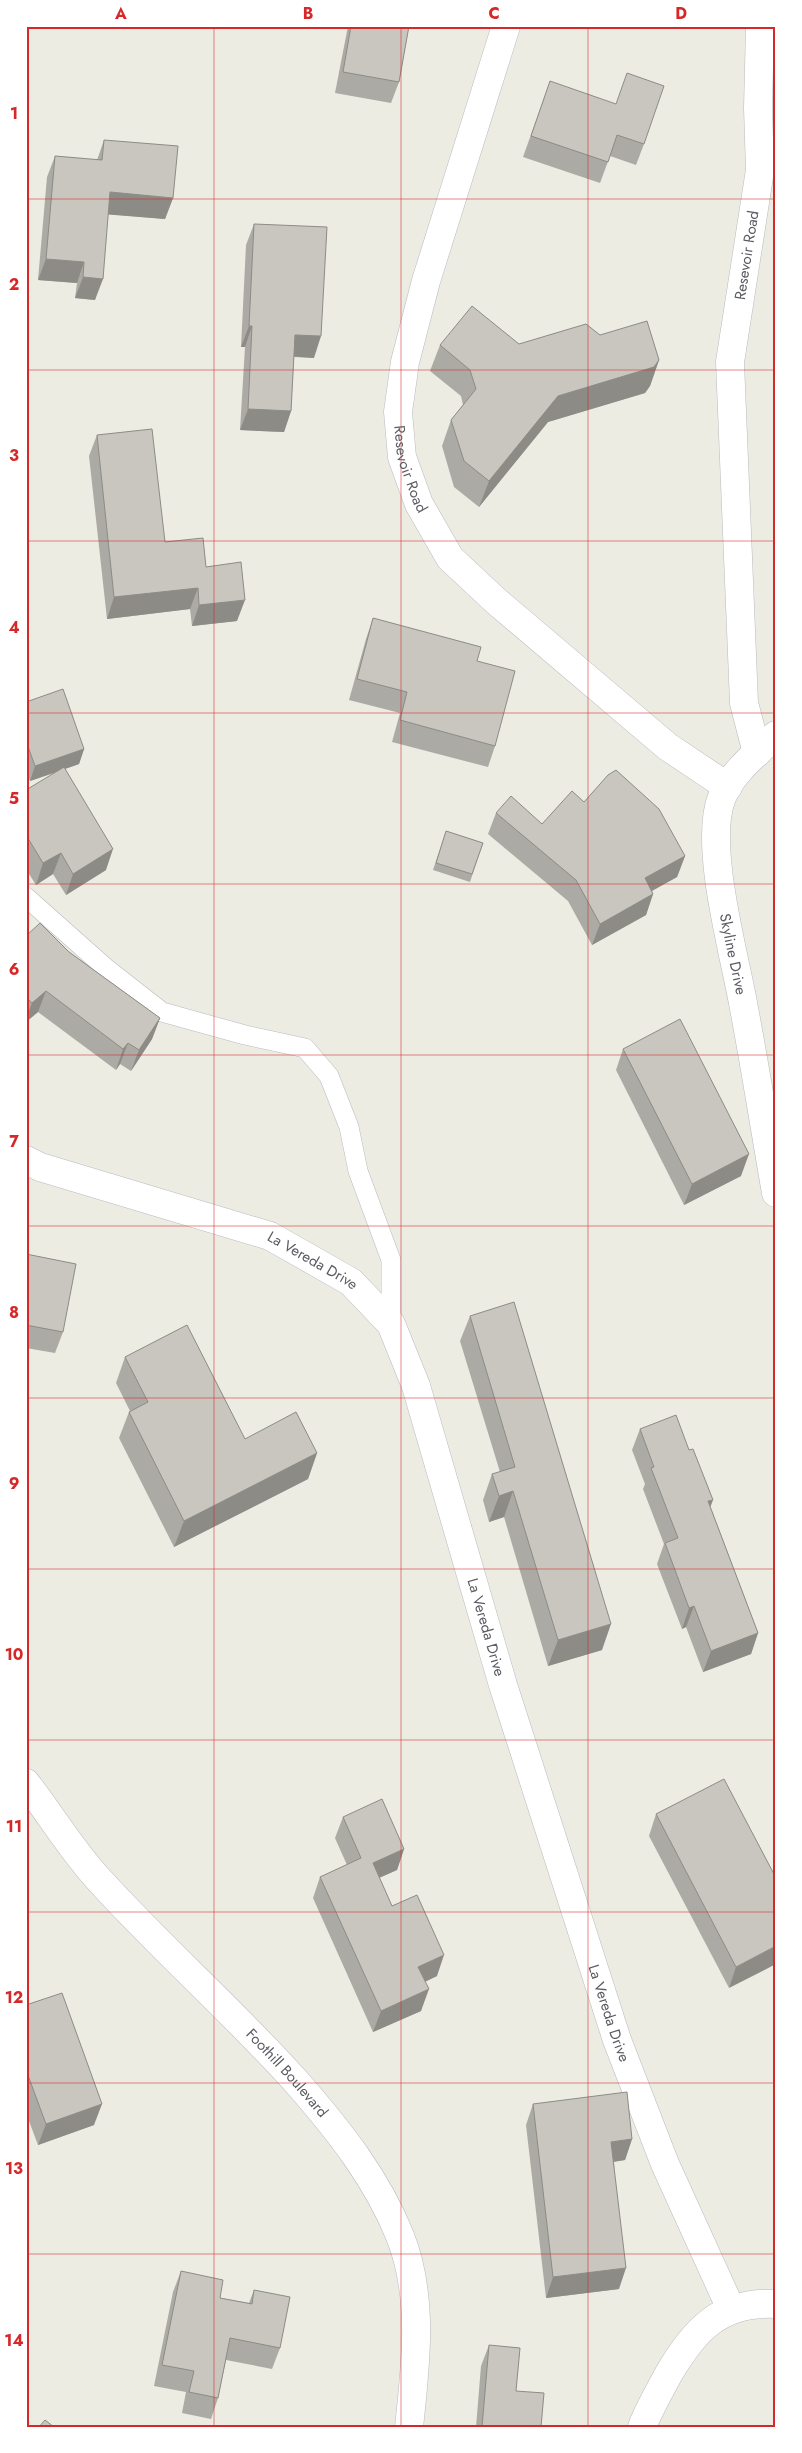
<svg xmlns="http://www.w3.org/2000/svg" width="802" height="2453" font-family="Jost,sans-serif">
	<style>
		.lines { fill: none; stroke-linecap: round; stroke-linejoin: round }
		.service-casing { stroke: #b9bac0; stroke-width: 20 }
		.minor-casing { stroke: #b9bac0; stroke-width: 29 }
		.tertiary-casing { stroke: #b9bac0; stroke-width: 29 }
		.service { stroke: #fff; stroke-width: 19 }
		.minor { stroke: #fff; stroke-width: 28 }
		.tertiary { stroke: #fff; stroke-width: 28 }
		.wall { fill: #acaaa4 }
		.shaded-wall { fill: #8c8b86 }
		.building { fill: #c8c6bf; stroke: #8c8b86 }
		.grid { fill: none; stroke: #d62828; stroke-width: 1; stroke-opacity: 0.55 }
		.labels { text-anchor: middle; stroke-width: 4; stroke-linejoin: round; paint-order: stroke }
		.street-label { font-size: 15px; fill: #5a5c62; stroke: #fff }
		.neatline { fill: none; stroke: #d62828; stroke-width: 2 }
		.grid-label { font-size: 16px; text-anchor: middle; font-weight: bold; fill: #d62828 }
	</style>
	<rect width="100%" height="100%" fill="#ecece2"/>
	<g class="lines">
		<g class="service-casing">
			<polyline id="service" points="26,897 107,969 162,1012 245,1035 305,1048 329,1076 349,1127 358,1171 391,1260 391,1324"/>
		</g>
		<g class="minor-casing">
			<g id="minor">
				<path id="s1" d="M506 26 426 281 405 362 398 412 402 457 419 504 450 558 496 601 668 747 728 787"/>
				<path id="s2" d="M757 753 744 703 730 362 760 170 758 108 760 26"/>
				<path id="s3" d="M26 1160 40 1167 270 1236 351 1282 391 1324 416 1386 503 1685 617 2040 665 2164 731 2309"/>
			</g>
		</g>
		<g class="tertiary-casing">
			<g id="tertiary">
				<path id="s4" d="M776 735C757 753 732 772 722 797 703 843 734 953 743 1003 755 1066 765 1130 776 1193"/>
				<path id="s5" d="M26 1783C51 1815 74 1854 102 1883 166 1953 237 2015 300 2086 340 2132 377 2179 400 2236 424 2296 416 2364 409 2427"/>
				<path d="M642 2427C649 2409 659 2392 668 2375 694 2330 720 2301 776 2304"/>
			</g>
		</g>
		<use href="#service" class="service"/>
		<use href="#minor" class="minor"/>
		<use href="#tertiary" class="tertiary"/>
	</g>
	<g class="wall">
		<polygon points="348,26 409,26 399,82 391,103 335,93"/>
		<polygon points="550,81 644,144 636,165 610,156 600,183 523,157"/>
		<polygon points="104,140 173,198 165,219 108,214 95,300 75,298 77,283 38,280 47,177 55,156 97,160"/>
		<polygon points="254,224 314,358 294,357 291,411 284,432 240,430 245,347 241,347 246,245"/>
		<polygon points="600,335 659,360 650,386 645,393 548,422 479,507 454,487 442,446 451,420 463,405 461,396 430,371 440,345 519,344"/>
		<polygon points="97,435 165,542 206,567 237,621 192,626 190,609 107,619 89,456"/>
		<polygon points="373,618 477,661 495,746 488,767 392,742 400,713 349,700 366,639"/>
		<polygon points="26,702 84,749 79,764 65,769 106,870 66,895 53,874 36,885 26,869 26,790 57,772 30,781 26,772"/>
		<polygon points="584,802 685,856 677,877 652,891 653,894 646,915 592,945 568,901 488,834 496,813 542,824"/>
		<polygon points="446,831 483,843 470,882 433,870"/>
		<polygon points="26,936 69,952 160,1018 152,1039 131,1071 120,1064 116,1070 38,1012 26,1022"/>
		<polygon points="623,1049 741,1176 684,1205 616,1070"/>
		<polygon points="26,1254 63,1332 55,1353 26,1348"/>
		<polygon points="470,1316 602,1650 548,1666 504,1517 489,1522 483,1500 492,1474 500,1472 460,1341"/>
		<polygon points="125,1357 245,1439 317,1453 308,1479 174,1547 119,1438 129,1412 130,1411 116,1383"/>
		<polygon points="640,1429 710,1506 758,1633 751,1654 703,1672 686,1627 682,1629 657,1564 664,1544 643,1489 645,1484 632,1450"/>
		<polygon points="656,1814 776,1878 729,1988 649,1836"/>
		<polygon points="343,1817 404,1849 397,1870 379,1878 392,1906 437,1976 425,1982 421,2011 373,2032 313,1898 320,1877 347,1865 335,1838"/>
		<polygon points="26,2005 94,2125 38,2145 26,2113"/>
		<polygon points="533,2104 632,2139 625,2160 614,2162 619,2289 546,2298 526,2125"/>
		<polygon points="181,2271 220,2298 249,2303 254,2290 280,2348 272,2369 226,2360 218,2398 211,2419 182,2413 186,2392 154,2386 173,2292"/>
		<polygon points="489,2345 516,2391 541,2427 476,2427 481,2366"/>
	</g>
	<g class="shaded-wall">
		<polygon points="110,192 173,198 165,219 102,214"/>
		<polygon points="46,259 84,262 77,283 38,280"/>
		<polygon points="83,277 103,279 95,300 75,298"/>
		<polygon points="249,326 252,326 245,347 241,347"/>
		<polygon points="295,335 321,336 314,358 287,356"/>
		<polygon points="659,360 650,386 645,393 548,422 479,507 489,481 558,396"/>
		<polygon points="248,409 291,411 284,432 240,430"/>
		<polygon points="198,588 190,609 107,619 114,597"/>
		<polygon points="245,600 237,621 192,626 199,605"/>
		<polygon points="84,749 79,764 30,781 35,766"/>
		<polygon points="113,849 106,870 66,895 73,874"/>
		<polygon points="61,853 53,874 36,885 43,863"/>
		<polygon points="685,856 677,877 637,899 645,878"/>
		<polygon points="653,894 646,915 592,945 600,924"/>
		<polygon points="46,991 38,1012 26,1022 26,1018 32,1003"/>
		<polygon points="160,1018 152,1039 131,1071 139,1050"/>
		<polygon points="128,1043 120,1064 116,1070 123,1049"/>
		<polygon points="749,1154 741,1176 684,1205 692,1184"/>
		<polygon points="317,1453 308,1479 174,1547 184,1521"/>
		<polygon points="513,1491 504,1517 489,1522 499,1496"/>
		<polygon points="713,1500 705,1521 708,1501"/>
		<polygon points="694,1606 686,1627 682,1629 689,1608"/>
		<polygon points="611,1624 602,1650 548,1666 558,1640"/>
		<polygon points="758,1633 751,1654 703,1672 711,1651"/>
		<polygon points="404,1849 397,1870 365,1884 373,1863"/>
		<polygon points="776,1946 776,1964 729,1988 736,1967"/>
		<polygon points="444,1955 437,1976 411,1988 418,1967"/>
		<polygon points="429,1989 421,2011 373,2032 381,2011"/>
		<polygon points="102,2104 94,2125 38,2145 46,2124"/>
		<polygon points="632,2139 625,2160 604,2163 611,2142"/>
		<polygon points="626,2268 619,2289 546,2298 553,2277"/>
	</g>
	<g class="building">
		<polygon points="351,26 409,26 399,82 343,72"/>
		<polygon points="627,73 664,86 644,144 617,135 608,162 531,136 550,81 616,104"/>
		<polygon points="104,140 178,146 173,198 110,192 103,279 83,277 84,262 46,259 55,156 102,160"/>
		<polygon points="254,224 327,227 321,336 295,335 291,411 248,409 252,326 249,326"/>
		<polygon points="472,306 519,344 586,324 600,335 647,321 659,360 654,367 558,396 489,481 464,461 451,420 476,389 470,370 440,345"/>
		<polygon points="152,429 165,542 203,538 206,567 241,562 245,600 199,605 198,588 114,597 97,435"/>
		<polygon points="373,618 481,647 477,661 515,671 495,746 400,720 407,692 357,679"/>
		<polygon points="63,689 84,749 35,766 26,741 26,702"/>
		<polygon points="64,767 113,849 73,874 61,853 43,863 26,835 26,790"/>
		<polygon points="616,770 659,809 685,856 645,878 653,894 600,924 576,880 496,813 511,796 542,824 572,791 584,802 608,775"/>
		<polygon points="446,831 483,843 472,874 436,863"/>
		<polygon points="40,923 69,952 160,1018 139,1050 128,1043 123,1049 46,991 32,1003 26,997 26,936"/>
		<polygon points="680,1019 749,1154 692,1184 623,1049"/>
		<polygon points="26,1254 76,1264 63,1332 26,1325"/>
		<polygon points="514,1302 611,1624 558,1640 513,1491 499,1496 492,1474 515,1467 470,1316"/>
		<polygon points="187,1325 245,1439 296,1412 317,1453 184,1521 129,1412 148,1402 125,1357"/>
		<polygon points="676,1415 689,1450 693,1449 713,1500 708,1501 758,1633 711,1651 694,1606 689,1608 665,1543 678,1538 651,1468 654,1467 640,1429"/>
		<polygon points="724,1779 776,1878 776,1946 736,1967 656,1814"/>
		<polygon points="382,1799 404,1849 373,1863 392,1906 417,1895 444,1955 418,1967 429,1989 381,2011 320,1877 361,1858 343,1817"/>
		<polygon points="62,1993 102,2104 46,2124 26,2070 26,2005"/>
		<polygon points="627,2092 632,2139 611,2142 626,2268 553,2277 533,2104"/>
		<polygon points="181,2271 223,2280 220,2298 252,2304 254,2290 290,2297 280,2348 230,2338 218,2398 189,2392 194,2371 162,2365"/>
		<polygon points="489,2345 520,2348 516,2391 544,2393 541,2427 482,2427"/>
		<polygon points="45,2420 54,2427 39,2427"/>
	</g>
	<path class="grid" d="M214 26V2427M401 26V2427M588 26V2427M26 199H776M26 370H776M26 541H776M26 713H776M26 884H776M26 1055H776M26 1226H776M26 1398H776M26 1569H776M26 1740H776M26 1912H776M26 2083H776M26 2254H776"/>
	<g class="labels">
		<g class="street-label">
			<text dy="5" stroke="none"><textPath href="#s2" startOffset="501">Resevoir Road</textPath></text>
			<text dy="5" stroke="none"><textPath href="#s1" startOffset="460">Resevoir Road</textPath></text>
			<text dy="5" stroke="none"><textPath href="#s4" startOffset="242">Skyline Drive</textPath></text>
			<text dy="5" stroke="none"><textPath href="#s3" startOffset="305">La Vereda Drive</textPath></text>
			<text dy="5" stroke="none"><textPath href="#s3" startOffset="725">La Vereda Drive</textPath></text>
			<text dy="5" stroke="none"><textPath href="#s3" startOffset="1130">La Vereda Drive</textPath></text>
			<text dy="5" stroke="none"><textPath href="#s5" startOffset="391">Foothill Boulevard</textPath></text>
		</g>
	</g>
	<rect width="802" height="2453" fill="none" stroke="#ffffff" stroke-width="55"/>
	<rect x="28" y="28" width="746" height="2398" class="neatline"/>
	<g class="grid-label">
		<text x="121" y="19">A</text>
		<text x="308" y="19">B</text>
		<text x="494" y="19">C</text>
		<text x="681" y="19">D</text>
		<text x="14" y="119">1</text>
		<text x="14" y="290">2</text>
		<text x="14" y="461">3</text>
		<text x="14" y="633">4</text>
		<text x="14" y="804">5</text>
		<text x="14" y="975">6</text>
		<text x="14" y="1147">7</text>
		<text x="14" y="1318">8</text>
		<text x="14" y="1489">9</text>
		<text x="14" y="1660">10</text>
		<text x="14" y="1832">11</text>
		<text x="14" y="2003">12</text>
		<text x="14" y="2174">13</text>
		<text x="14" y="2346">14</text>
	</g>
</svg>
